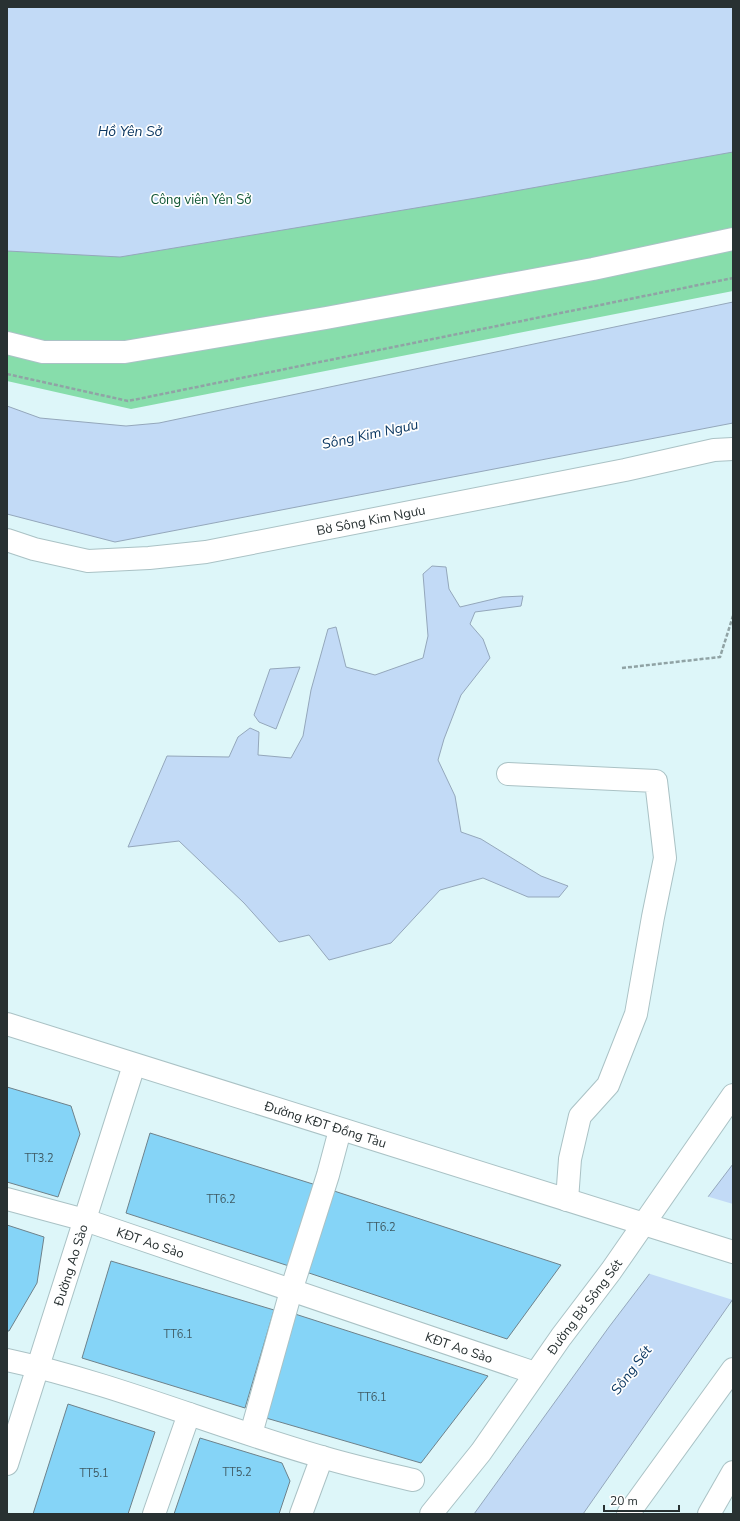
<svg xmlns="http://www.w3.org/2000/svg" width="740" height="1521" font-family="'Nunito Sans',sans-serif">
	<style>
		.green { fill: #87ddab }
		.water { fill: #c2daf6; stroke: #94a7bb }
		.pier { fill: #ddf6f9 }
		.building { fill: #85d4f7; stroke: #6e828b }
		.lines { fill: none; stroke-linecap: round; stroke-linejoin: round }
		.minor-casing { stroke: #aac2c5; stroke-width: 24 }
		.major-casing { stroke: #aac2c5; stroke-width: 24 }
		.path { stroke: #90a3a5; stroke-width: 2.5; stroke-dasharray: 4 2; stroke-linecap: butt }
		.minor { stroke: #fff; stroke-width: 22 }
		.major { stroke: #fff; stroke-width: 22 }
		.labels { text-anchor: middle; stroke-width: 3.5; stroke-linejoin: round; paint-order: stroke }
		.number-label { font-size: 11px; fill: #3f5a63 }
		.park-label { font-size: 13px; fill: #0e5534; stroke: #fefefe }
		.street-label { font-size: 13px; fill: #283132; stroke: #fefefe }
		.water-label { font-size: 14px; font-style: italic; fill: #0c3862; stroke: #fefefe }
	</style>
	<rect width="100%" height="100%" fill="#ddf6f9"/>
	<polygon class="green" points="7,7 733,7 733,291 131,409 7,381"/>
	<g class="water">
		<polygon points="7,7 733,7 733,152 476,198 120,257 7,251"/>
		<polygon points="733,302 733,423 115,542 7,514 7,406 40,418 126,426 159,423"/>
		<polygon points="432,566 446,567 449,589 460,607 502,597 523,596 521,606 475,612 470,624 483,639 490,658 461,695 444,739 438,760 455,796 461,832 481,839 541,876 568,886 559,897 528,897 483,878 440,890 391,943 329,960 309,935 279,942 244,903 179,841 128,847 167,756 229,757 238,737 250,728 259,732 258,755 291,758 303,736 311,690 328,629 336,627 346,667 375,675 423,658 428,636 423,574"/>
		<polygon points="300,667 276,729 259,722 254,715 270,669"/>
		<polygon points="733,1164 733,1299 583,1514 474,1514 609,1327"/>
	</g>
	<polygon class="pier" points="706,1196 733,1204 733,1300 647,1273"/>
	<g class="building">
		<polygon points="7,1087 71,1106 80,1134 58,1197 7,1182"/>
		<polygon points="150,1133 316,1185 292,1267 126,1213"/>
		<polygon points="328,1189 561,1265 507,1339 306,1272"/>
		<polygon points="7,1225 44,1237 37,1283 9,1331 7,1331"/>
		<polygon points="111,1261 274,1310 245,1408 82,1358"/>
		<polygon points="295,1314 488,1376 421,1463 266,1418"/>
		<polygon points="68,1404 155,1432 128,1514 33,1514"/>
		<polygon points="200,1438 282,1463 290,1481 279,1514 174,1514"/>
	</g>
	<g class="lines">
		<g class="minor-casing">
			<g id="minor">
				<polyline points="7,343 43,352 125,352 326,318 593,269 733,239"/>
				<path id="s1" d="M7 540 34 549 88 561 149 558 206 552 625 470 714 450 733 449"/>
				<polyline points="508,774 656,781 665,858 653,917 636,1014 608,1085 580,1116 570,1159 567,1200"/>
				<path id="s2" d="M7 1199 85 1220 535 1373"/>
				<path d="M7 1360C114 1383 217 1427 322 1457 352 1466 383 1473 413 1480"/>
				<polyline points="251,1434 291,1291 328,1175 340,1130"/>
				<path id="s3" d="M7 1464 134 1065"/>
				<polyline points="154,1514 189,1414"/>
				<polyline points="301,1514 322,1457"/>
				<path id="s4" d="M431 1514 481 1452 561 1337 611 1271 733 1095"/>
				<polyline points="628,1514 733,1369"/>
				<polyline points="709,1514 733,1472"/>
			</g>
		</g>
		<g class="major-casing">
			<g id="major">
				<path id="s5" d="M7 1024 733 1252"/>
			</g>
		</g>
		<g class="path">
			<polyline points="7,374 128,401 733,278"/>
			<polyline points="622,668 720,657 733,616"/>
		</g>
		<use href="#minor" class="minor"/>
		<use href="#major" class="major"/>
	</g>
	<g class="labels">
		<g class="number-label">
			<text x="39" y="1162">TT3.2</text>
			<text x="221" y="1203">TT6.2</text>
			<text x="381" y="1231">TT6.2</text>
			<text x="178" y="1338">TT6.1</text>
			<text x="372" y="1401">TT6.1</text>
			<text x="237" y="1476">TT5.2</text>
			<text x="94" y="1477">TT5.1</text>
		</g>
		<g class="park-label">
			<text x="201" y="204">Công viên Yên Sở</text>
		</g>
		<g class="street-label">
			<text dy="5" stroke="none"><textPath href="#s1" startOffset="370">Bờ Sông Kim Ngưu</textPath></text>
			<text dy="5" stroke="none"><textPath href="#s5" startOffset="334">Đường KĐT Đồng Tàu</textPath></text>
			<text dy="5" stroke="none"><textPath href="#s2" startOffset="150">KĐT Ao Sào</textPath></text>
			<text dy="5" stroke="none"><textPath href="#s3" startOffset="209">Đường Ao Sào</textPath></text>
			<text dy="5" stroke="none"><textPath href="#s4" startOffset="258">Đường Bờ Sông Sét</textPath></text>
			<text dy="5" stroke="none"><textPath href="#s2" startOffset="476">KĐT Ao Sào</textPath></text>
		</g>
		<g class="water-label">
			<text x="130" y="136">Hồ Yên Sở</text>
			<text transform="translate(370 434) rotate(-12)" y="5">Sông Kim Ngưu</text>
			<text transform="translate(631 1370) rotate(-53)" y="5">Sông Sét</text>
		</g>
	</g>
	<rect width="740" height="1521" fill="none" stroke="#283132" stroke-width="16"/>
	<path d="M604 1505v6h75v-6" fill="none" stroke="#283132" stroke-width="2"/>
	<text x="610" y="1505" font-size="12" fill="#283132" stroke="#fefefe" stroke-width="3" paint-order="stroke">20 m</text>
</svg>
